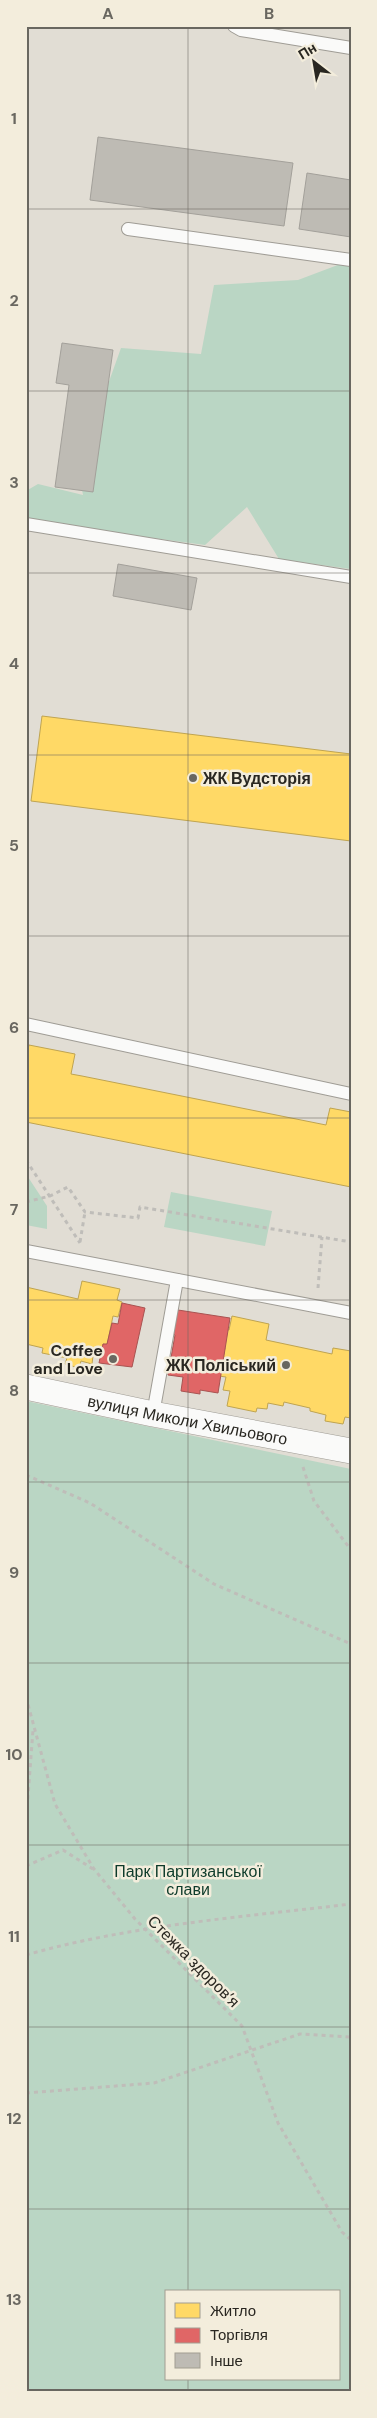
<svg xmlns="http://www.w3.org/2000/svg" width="377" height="2418" font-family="'DM Sans',sans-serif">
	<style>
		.green { fill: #bad6c4; fill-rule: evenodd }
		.homes { fill: #ffd966; stroke: #bfa451 }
		.shops { fill: #e06666; stroke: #a95351 }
		.building { fill: #bebbb4; stroke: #a3a09a }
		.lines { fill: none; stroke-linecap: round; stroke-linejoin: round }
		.service-casing { stroke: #9f9c95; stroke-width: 14 }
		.minor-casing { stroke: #9f9c95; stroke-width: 26 }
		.path { stroke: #bfbdb9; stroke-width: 3; stroke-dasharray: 4 4; stroke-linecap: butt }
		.service { stroke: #fafaf9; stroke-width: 12 }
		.minor { stroke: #fafaf9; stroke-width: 25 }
		.grid { fill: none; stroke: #696760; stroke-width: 1; stroke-opacity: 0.55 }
		.poi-dot { fill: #696760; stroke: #f3eddc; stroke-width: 2 }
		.labels { text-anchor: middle; stroke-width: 5; stroke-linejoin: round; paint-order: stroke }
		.poi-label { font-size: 16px; font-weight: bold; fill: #292721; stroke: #f3eddc; text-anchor: end }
		.street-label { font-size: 16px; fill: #292721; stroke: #f3eddc }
		.park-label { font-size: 16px; fill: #0d3b2a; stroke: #f3eddc }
		.neatline { fill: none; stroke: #696760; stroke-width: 2 }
		.grid-label { font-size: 16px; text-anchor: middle; font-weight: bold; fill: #696760 }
	</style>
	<rect width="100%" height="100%" fill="#e1ddd4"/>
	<g class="green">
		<polygon points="351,260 350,569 279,559 247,507 205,545 26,521 26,491 38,484 83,495 78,468 121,348 201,354 214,285 298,280"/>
		<polygon points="26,1174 47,1206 47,1229 26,1225"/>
		<polygon points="171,1192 272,1211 265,1246 164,1227"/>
		<path d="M26 1401 351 1469V2392H26ZM166 2292H338V2379H166Z"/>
	</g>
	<g class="homes">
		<polygon points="42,716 351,754 351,841 31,801"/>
		<polygon points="29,1045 75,1054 71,1074 82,1076 326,1125 330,1108 351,1112 351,1187 26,1122 26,1057"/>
		<polygon points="82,1281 120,1289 117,1300 122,1302 118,1317 113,1316 107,1345 103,1344 100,1357 93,1356 92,1364 81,1361 79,1368 65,1364 67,1358 42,1353 43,1348 26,1344 26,1287 78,1299"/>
		<polygon points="232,1316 269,1324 266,1340 332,1354 333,1348 351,1351 351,1418 345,1417 343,1424 325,1421 326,1415 310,1411 310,1408 284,1402 283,1406 268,1403 267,1409 257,1408 256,1412 227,1406 230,1391 223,1390 226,1377 219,1376 225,1348 219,1347 223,1329 229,1330"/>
	</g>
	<g class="shops">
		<polygon points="122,1303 145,1308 132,1367 99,1363 103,1344 107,1344 112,1323 118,1324"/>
		<polygon points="178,1310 230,1318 218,1393 200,1390 200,1394 181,1391 183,1377 168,1375 175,1335 171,1333"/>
	</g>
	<g class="building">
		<polygon points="98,137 293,163 284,226 90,200"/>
		<polygon points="307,173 351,180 351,237 299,229"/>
		<polygon points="62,343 113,350 93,492 55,487 69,385 56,383"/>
		<polygon points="118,564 197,578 191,610 113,596"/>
	</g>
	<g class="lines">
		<g class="service-casing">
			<g id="service">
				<polyline points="234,26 241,30 351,48"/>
				<polyline points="128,229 351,260"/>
				<polyline points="26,524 351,577"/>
				<polyline points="26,1024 351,1094"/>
				<polyline points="26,1251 351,1313"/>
				<polyline points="153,1414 177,1280"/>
			</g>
		</g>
		<g class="minor-casing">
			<g id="minor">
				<path id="s1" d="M26 1387 153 1414 351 1451"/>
			</g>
		</g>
		<g class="path">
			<polyline points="26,1160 80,1243"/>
			<polyline points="26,1202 50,1196 68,1187 85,1212 138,1218 140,1207 351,1242"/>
			<polyline points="80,1242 85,1212"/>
			<polyline points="318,1288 322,1237"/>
			<polyline points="303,1467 314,1501 351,1550"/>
			<polyline points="26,1475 90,1503 214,1584 351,1644"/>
			<polyline points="26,1697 55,1804 94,1869 135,1919 242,2026 278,2123 342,2232 351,2240"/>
			<polyline points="26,1823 33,1730"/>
			<polyline points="26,1866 63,1850 93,1869"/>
			<polyline points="26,1928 26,1947"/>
			<path d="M26 1955C131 1925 243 1917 351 1904"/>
			<polyline points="26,2093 154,2083 300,2034 351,2037"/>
		</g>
		<use href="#service" class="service"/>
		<use href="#minor" class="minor"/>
	</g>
	<path class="grid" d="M188 26V2292M26 209H351M26 391H351M26 573H351M26 755H351M26 936H351M26 1118H351M26 1300H351M26 1482H351M26 1663H351M26 1845H351M26 2027H351M26 2209H351M188 2379V2392"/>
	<g class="poi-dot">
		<circle cx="193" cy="778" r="5"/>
		<circle cx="113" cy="1359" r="5"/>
		<circle cx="286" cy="1365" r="5"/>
	</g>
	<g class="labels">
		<g class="poi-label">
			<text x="203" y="784" text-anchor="start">ЖК Вудсторія</text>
			<text x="103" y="1356">Coffee<tspan x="103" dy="18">and Love</tspan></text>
			<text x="276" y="1371">ЖК Поліський</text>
		</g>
		<g class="street-label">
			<text dy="6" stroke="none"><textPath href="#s1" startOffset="165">вулиця Миколи Хвильового</textPath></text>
			<text transform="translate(194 1961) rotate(45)" y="6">Стежка здоров’я</text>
		</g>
		<g class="park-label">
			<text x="188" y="1877">Парк Партизанської<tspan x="188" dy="18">слави</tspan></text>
		</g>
	</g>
	<rect width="377" height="2418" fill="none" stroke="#f3eddc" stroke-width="55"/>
	<rect x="165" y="2290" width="175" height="90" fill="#f3eddc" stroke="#a29e91"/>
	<rect x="175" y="2303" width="25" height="15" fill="#ffd966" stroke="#a29e91"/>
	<text x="210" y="2316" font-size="15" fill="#292721">Житло</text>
	<rect x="175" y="2328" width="25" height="15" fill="#e06666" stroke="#a29e91"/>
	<text x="210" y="2340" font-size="15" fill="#292721">Торгівля</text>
	<rect x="175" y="2353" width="25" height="15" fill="#bebbb4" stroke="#a29e91"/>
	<text x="210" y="2366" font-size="15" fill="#292721">Інше</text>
	<g transform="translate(314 62) rotate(329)" stroke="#f3eddc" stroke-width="4" paint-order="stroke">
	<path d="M0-4L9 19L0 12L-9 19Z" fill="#292721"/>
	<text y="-8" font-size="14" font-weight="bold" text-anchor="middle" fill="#292721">Пн</text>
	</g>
	<rect x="28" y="28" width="322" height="2362" class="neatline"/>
	<g class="grid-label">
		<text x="108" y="19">A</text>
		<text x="269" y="19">B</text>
		<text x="14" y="124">1</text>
		<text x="14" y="306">2</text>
		<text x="14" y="488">3</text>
		<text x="14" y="669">4</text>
		<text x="14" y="851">5</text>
		<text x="14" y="1033">6</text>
		<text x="14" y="1215">7</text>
		<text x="14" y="1396">8</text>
		<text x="14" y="1578">9</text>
		<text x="14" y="1760">10</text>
		<text x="14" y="1942">11</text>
		<text x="14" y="2124">12</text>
		<text x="14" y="2305">13</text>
	</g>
</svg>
